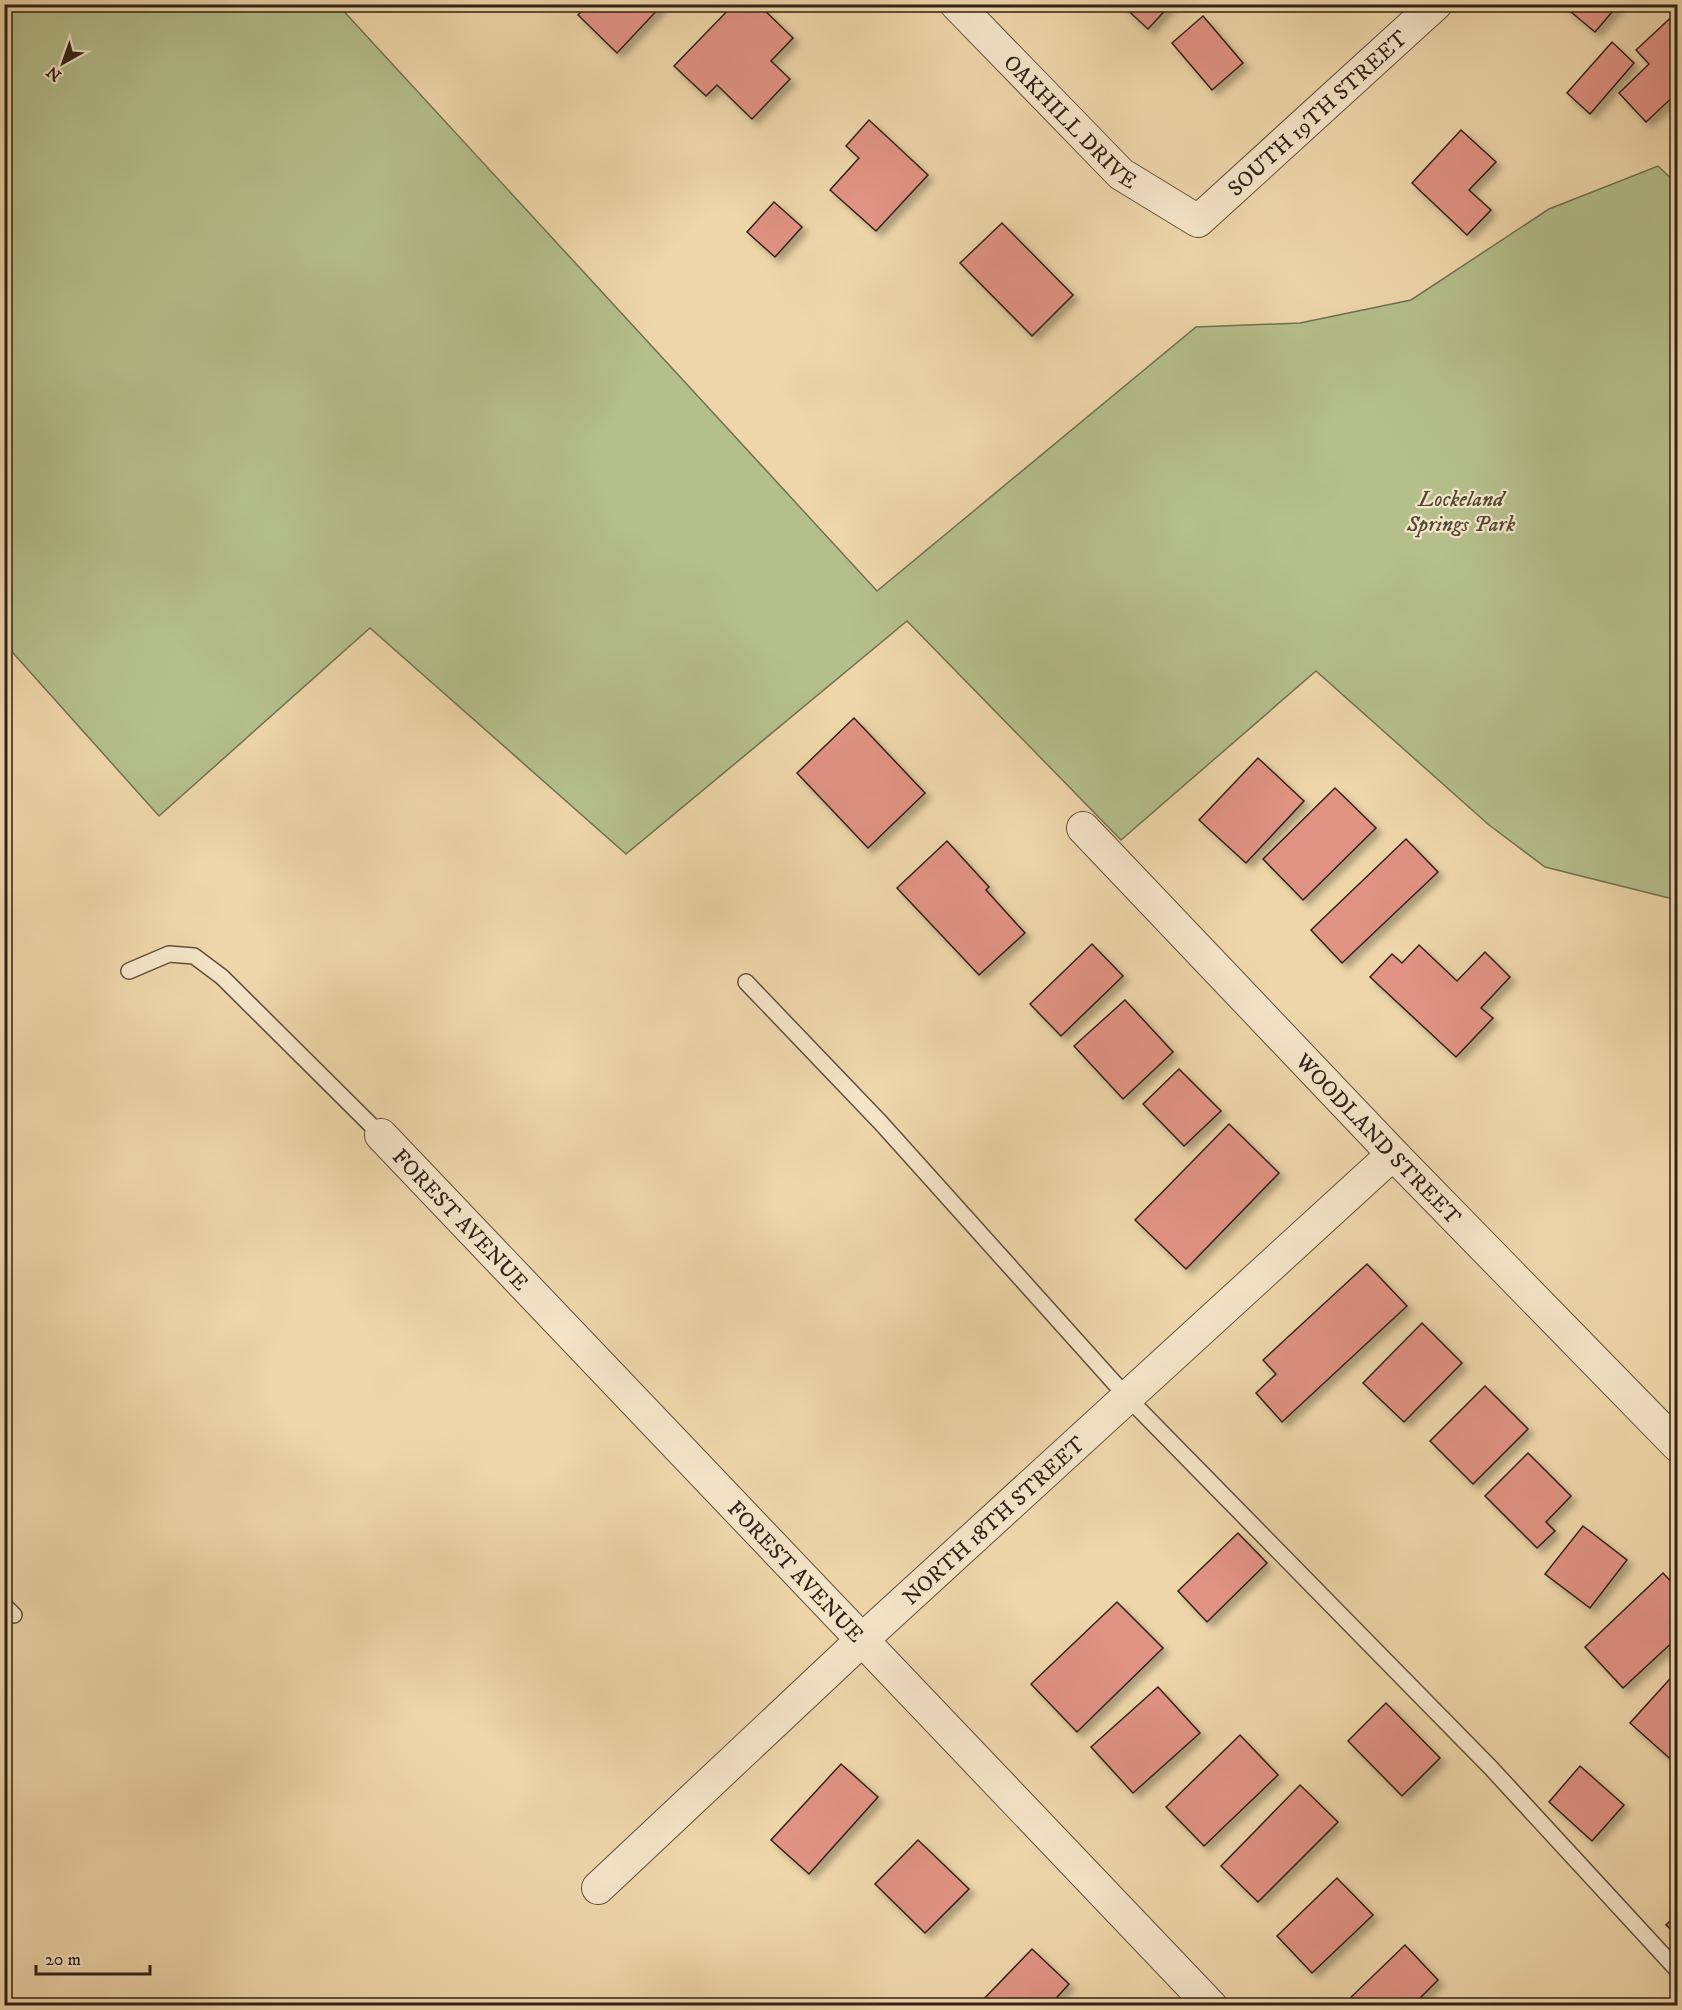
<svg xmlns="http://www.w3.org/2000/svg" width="1682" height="2010" font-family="'IM FELL DW Pica',serif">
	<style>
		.green { fill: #b4bf8c; stroke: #727051; stroke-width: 1.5 }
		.building { fill: #e09283; stroke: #312216; stroke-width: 1.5; filter: url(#shadow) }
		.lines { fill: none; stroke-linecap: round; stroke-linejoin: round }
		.service-casing { stroke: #604f3b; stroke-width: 18 }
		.minor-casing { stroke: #604f3b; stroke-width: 34 }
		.service { stroke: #f4e4c8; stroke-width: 15 }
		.minor { stroke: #f4e4c8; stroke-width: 32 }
		.labels { text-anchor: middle; stroke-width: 4.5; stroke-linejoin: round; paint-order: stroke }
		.street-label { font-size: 22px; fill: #312216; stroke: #f4e4c8 }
		.park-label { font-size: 22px; font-style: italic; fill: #524934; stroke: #f4e4c8 }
	</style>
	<defs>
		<filter id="shadow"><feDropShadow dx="5.5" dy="5.5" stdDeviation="3" flood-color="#0004"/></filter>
	</defs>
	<rect width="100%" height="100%" fill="#eed6aa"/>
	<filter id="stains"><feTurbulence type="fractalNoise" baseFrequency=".00333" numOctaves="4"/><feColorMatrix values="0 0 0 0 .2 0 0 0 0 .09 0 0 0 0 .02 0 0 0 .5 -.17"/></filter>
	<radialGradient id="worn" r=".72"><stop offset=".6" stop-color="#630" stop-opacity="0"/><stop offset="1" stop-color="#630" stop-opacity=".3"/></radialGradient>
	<polygon class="green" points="4,5 338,5 877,591 1196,327 1300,323 1411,300 1549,209 1658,166 1678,185 1677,900 1545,867 1489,825 1316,671 1121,840 907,621 626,854 370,628 159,816 5,644"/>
	<g class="building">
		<polygon points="588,4 663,4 617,53 578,15"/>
		<polygon points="734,4 758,4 793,38 771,61 790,79 752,119 717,85 706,96 674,66"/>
		<polygon points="1121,4 1171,4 1148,29"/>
		<polygon points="1568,4 1617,4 1618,5 1595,32 1565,7"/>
		<polygon points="1678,11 1678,92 1646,122 1619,93 1649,64 1636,50"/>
		<polygon points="1203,16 1243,63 1212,90 1172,43"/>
		<polygon points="1612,42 1634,63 1590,114 1567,93"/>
		<polygon points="869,120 928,175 876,231 830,190 859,158 846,146"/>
		<polygon points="1461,130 1496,162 1469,190 1491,210 1467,235 1412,183"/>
		<polygon points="774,202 802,227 775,257 747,232"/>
		<polygon points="1002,223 1073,295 1032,336 960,263"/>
		<polygon points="854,718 925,793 868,848 797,773"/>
		<polygon points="1258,758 1304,801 1246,863 1199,820"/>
		<polygon points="1335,788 1376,828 1303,900 1263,859"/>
		<polygon points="1406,839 1438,872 1342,963 1311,930"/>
		<polygon points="947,841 989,887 986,890 1025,933 979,975 897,888"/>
		<polygon points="1092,944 1123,976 1061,1036 1030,1004"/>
		<polygon points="1419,945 1457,981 1485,952 1510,977 1481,1008 1493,1018 1456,1057 1370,977 1392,954 1402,963"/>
		<polygon points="1125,1000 1173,1052 1123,1099 1074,1046"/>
		<polygon points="1179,1069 1221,1111 1184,1146 1143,1104"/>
		<polygon points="1229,1124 1279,1173 1186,1269 1135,1220"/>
		<polygon points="1367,1264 1407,1306 1282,1422 1256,1393 1276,1374 1263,1360"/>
		<polygon points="1422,1323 1462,1363 1404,1422 1363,1383"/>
		<polygon points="1485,1386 1528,1429 1473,1484 1430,1441"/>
		<polygon points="1528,1453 1571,1496 1546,1522 1555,1531 1537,1548 1485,1496"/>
		<polygon points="1583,1526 1627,1560 1590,1608 1545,1574"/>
		<polygon points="1238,1533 1267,1563 1207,1622 1178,1591"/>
		<polygon points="1663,1573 1678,1589 1678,1637 1623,1688 1585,1647"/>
		<polygon points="1117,1602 1163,1648 1077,1732 1031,1684"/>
		<polygon points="1678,1670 1678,1762 1676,1764 1630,1723"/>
		<polygon points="1158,1687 1200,1733 1133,1793 1091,1747"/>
		<polygon points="1386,1703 1440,1758 1402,1796 1348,1741"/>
		<polygon points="1240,1735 1278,1775 1204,1846 1166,1807"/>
		<polygon points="841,1764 878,1797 809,1874 771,1840"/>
		<polygon points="1580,1766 1624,1805 1592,1841 1549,1802"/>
		<polygon points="1300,1785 1338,1822 1258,1902 1221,1866"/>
		<polygon points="918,1840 969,1889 925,1933 875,1884"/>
		<polygon points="1337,1878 1373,1915 1312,1973 1277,1936"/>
		<polygon points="1678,1913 1678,1936 1666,1925"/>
		<polygon points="1405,1945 1438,1980 1412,2006 1350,2006 1346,2002"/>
		<polygon points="1032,1949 1069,1984 1049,2006 977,2006"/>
	</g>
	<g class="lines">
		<g class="service-casing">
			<g id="service">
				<polyline points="129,971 169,954 194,956 222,977 381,1135"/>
				<polyline points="746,982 881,1123 1127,1397 1491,1768 1678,1971"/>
				<polyline points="4,1605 14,1615"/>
			</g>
		</g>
		<g class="minor-casing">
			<g id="minor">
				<path id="s1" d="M956 4 1121 174 1198 221 1436 4"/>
				<path id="s2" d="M1083 828 1393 1154 1678 1446"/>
				<path id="s3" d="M381 1135 1211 2006"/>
				<path id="s4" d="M598 1888 863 1639 1393 1154"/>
			</g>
		</g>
		<use href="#service" class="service"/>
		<use href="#minor" class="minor"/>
	</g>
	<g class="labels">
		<g class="street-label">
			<text dy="8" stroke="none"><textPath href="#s1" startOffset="488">SOUTH 19TH STREET</textPath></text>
			<text dy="8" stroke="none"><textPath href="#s1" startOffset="164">OAKHILL DRIVE</textPath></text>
			<text dy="8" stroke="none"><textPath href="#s2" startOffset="429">WOODLAND STREET</textPath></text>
			<text dy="8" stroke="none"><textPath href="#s3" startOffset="116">FOREST AVENUE</textPath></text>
			<text dy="8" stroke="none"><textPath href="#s4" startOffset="540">NORTH 18TH STREET</textPath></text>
			<text dy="8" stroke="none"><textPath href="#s3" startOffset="602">FOREST AVENUE</textPath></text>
		</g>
		<g class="park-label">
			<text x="1461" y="506">Lockeland<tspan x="1461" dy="25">Springs Park</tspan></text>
		</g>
	</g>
	<rect width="1682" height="2010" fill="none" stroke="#eed6aa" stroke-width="24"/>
	<rect x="6" y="6" width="1670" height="1998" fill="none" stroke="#312216" stroke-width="3"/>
	<rect x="12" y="12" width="1658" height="1986" fill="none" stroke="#312216" stroke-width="1.5"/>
	<g transform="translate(63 63) rotate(220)" stroke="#f4e4c8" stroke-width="4.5" paint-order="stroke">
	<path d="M0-4.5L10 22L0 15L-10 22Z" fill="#312216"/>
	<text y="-9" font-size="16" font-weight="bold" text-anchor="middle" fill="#312216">N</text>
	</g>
	<path d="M36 1965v9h114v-9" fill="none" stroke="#312216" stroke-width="3"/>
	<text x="45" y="1965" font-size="18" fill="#312216" stroke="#f4e4c8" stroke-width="4.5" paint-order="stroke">20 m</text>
	<rect width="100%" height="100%" filter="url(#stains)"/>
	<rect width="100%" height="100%" fill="url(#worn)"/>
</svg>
